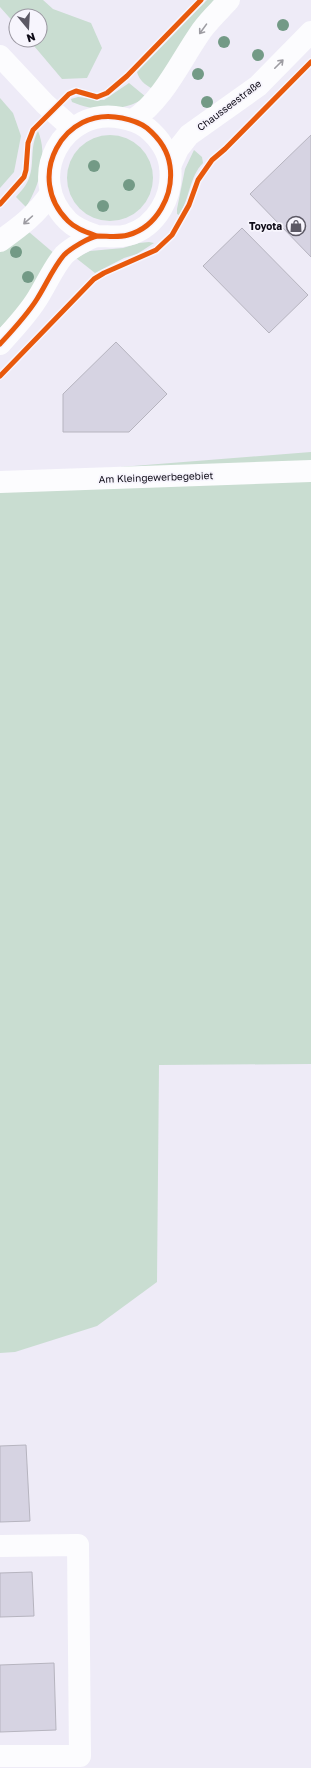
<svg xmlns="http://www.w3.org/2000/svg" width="311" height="1768" font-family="'Golos Text',sans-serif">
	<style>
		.green { fill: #c9ddd1 }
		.building { fill: #d6d3e2; stroke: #b6b4bf }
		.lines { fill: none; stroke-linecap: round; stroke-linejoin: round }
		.minor { stroke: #fcfcfe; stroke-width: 22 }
		.cycleway-casing { stroke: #f7f5fd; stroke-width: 8 }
		.cycleway { stroke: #e8590c; stroke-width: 5 }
		.tree { fill: #739a86 }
		.oneway { stroke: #9d9ca2 }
		.labels { text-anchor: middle; stroke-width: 3.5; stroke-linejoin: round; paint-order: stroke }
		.street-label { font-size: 10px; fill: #0e0b17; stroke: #f7f5fd }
		.poi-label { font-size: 10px; font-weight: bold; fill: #0e0b17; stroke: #f7f5fd; text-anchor: end }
	</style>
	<rect width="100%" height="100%" fill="#eeebf7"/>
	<g class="green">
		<polygon points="0,0 43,0 53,9 91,23 102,48 87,78 62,79 29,40 40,40 40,16 16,16 16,25 0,7"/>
		<path d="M207 0H216L153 89C145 85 139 80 137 72Z"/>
		<path d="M129 83 146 97C125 112 95 112 72 102L71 99 78 97 104 100Z"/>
		<polygon points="0,98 13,113 21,136 14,172 0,188"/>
		<path d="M38 131C48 155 40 185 26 207L16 197C21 191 27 185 29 178 35 163 29 149 38 131Z"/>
		<circle cx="110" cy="178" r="43"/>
		<path d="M194 150 202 157 203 163C189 177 190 199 179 215L177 214V209L185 169Z"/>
		<polygon points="29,232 56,255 17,311 0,328 0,250"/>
		<polygon points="149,242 154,243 137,254 124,258 95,273 76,258 90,251 123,248 139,243"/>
		<polygon points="311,452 311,1064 159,1065 157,1282 97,1326 15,1352 0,1353 0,473 32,474"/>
	</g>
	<g class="building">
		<polygon points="311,135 311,257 250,194"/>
		<polygon points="242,228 308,295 269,333 203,266"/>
		<polygon points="116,342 167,394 129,432 63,432 63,394"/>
		<polygon points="26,1445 30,1521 0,1522 0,1446"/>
		<polygon points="32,1572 34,1616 0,1617 0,1573"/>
		<polygon points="54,1663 56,1730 0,1732 0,1665"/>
	</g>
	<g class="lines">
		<g class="minor">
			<polyline points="0,56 45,104 72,128"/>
			<path d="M133 120C165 98 180 61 202 30 210 19 220 10 229 0"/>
			<polyline points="170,166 178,149 189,135 258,86 311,32"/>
			<path d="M0 241C21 226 36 215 51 193"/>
			<path d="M0 344C13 330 27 315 37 299 46 285 53 268 64 255 70 249 89 237 98 236 108 236 117 238 128 235 157 227 174 195 170 166 168 151 159 138 147 128 139 122 132 120 122 118 63 105 24 178 68 221 76 229 86 232 97 236"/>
			<polyline points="0,482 311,471"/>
			<polyline points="0,1546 78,1545 80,1756 0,1756"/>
		</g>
		<g class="cycleway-casing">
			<g id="cycleway">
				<polyline points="0,204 24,177 26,170 28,143 33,130 69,94 76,91 97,97 107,93 127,76 201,0"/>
				<path d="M0 344C13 330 27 315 37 299 46 285 53 268 64 255 70 249 89 237 98 236 108 236 117 238 128 235 157 227 174 195 170 166 168 151 159 138 147 128 139 122 132 120 122 118 63 105 24 178 68 221 76 229 86 232 97 236"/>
				<polyline points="0,376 94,279 104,273 156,250 172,235 189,205 198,180 212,160 225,149 311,62"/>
			</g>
		</g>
		<use href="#cycleway" class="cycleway"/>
	</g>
	<g class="tree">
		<circle cx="283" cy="25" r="6"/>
		<circle cx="224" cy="42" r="6"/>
		<circle cx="258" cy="55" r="6"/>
		<circle cx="198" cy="74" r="6"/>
		<circle cx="207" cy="102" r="6"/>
		<circle cx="94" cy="166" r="6"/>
		<circle cx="129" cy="185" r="6"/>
		<circle cx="103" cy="206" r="6"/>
		<circle cx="16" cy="252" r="6"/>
		<circle cx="28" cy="277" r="6"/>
	</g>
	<defs><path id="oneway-shaft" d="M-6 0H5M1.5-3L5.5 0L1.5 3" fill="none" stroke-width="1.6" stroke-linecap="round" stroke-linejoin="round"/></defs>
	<g class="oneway">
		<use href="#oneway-shaft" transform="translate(203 29) rotate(126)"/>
		<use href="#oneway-shaft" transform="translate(279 64) rotate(-45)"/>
		<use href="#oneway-shaft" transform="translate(28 220) rotate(138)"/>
	</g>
	<defs>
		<g id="shop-ring" transform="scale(1)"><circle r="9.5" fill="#f7f5fd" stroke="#5c5965" stroke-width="1.5"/><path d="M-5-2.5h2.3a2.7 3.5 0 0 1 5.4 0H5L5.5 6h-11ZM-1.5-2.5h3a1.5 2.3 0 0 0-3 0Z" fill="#5c5965"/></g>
	</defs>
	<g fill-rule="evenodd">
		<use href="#shop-ring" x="296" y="226"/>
	</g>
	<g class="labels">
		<g class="street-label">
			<text transform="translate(229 105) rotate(-37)" y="4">Chausseestraße</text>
			<text transform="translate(156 477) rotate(-2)" y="4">Am Kleingewerbegebiet</text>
		</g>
		<g class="poi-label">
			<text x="282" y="230">Toyota</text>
		</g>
	</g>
	<g transform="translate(28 28) rotate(162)"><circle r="19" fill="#f7f5fd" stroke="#9a97a1"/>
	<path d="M0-3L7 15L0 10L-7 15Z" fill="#5c5965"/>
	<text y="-6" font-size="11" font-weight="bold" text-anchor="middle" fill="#0e0b17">N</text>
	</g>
</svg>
